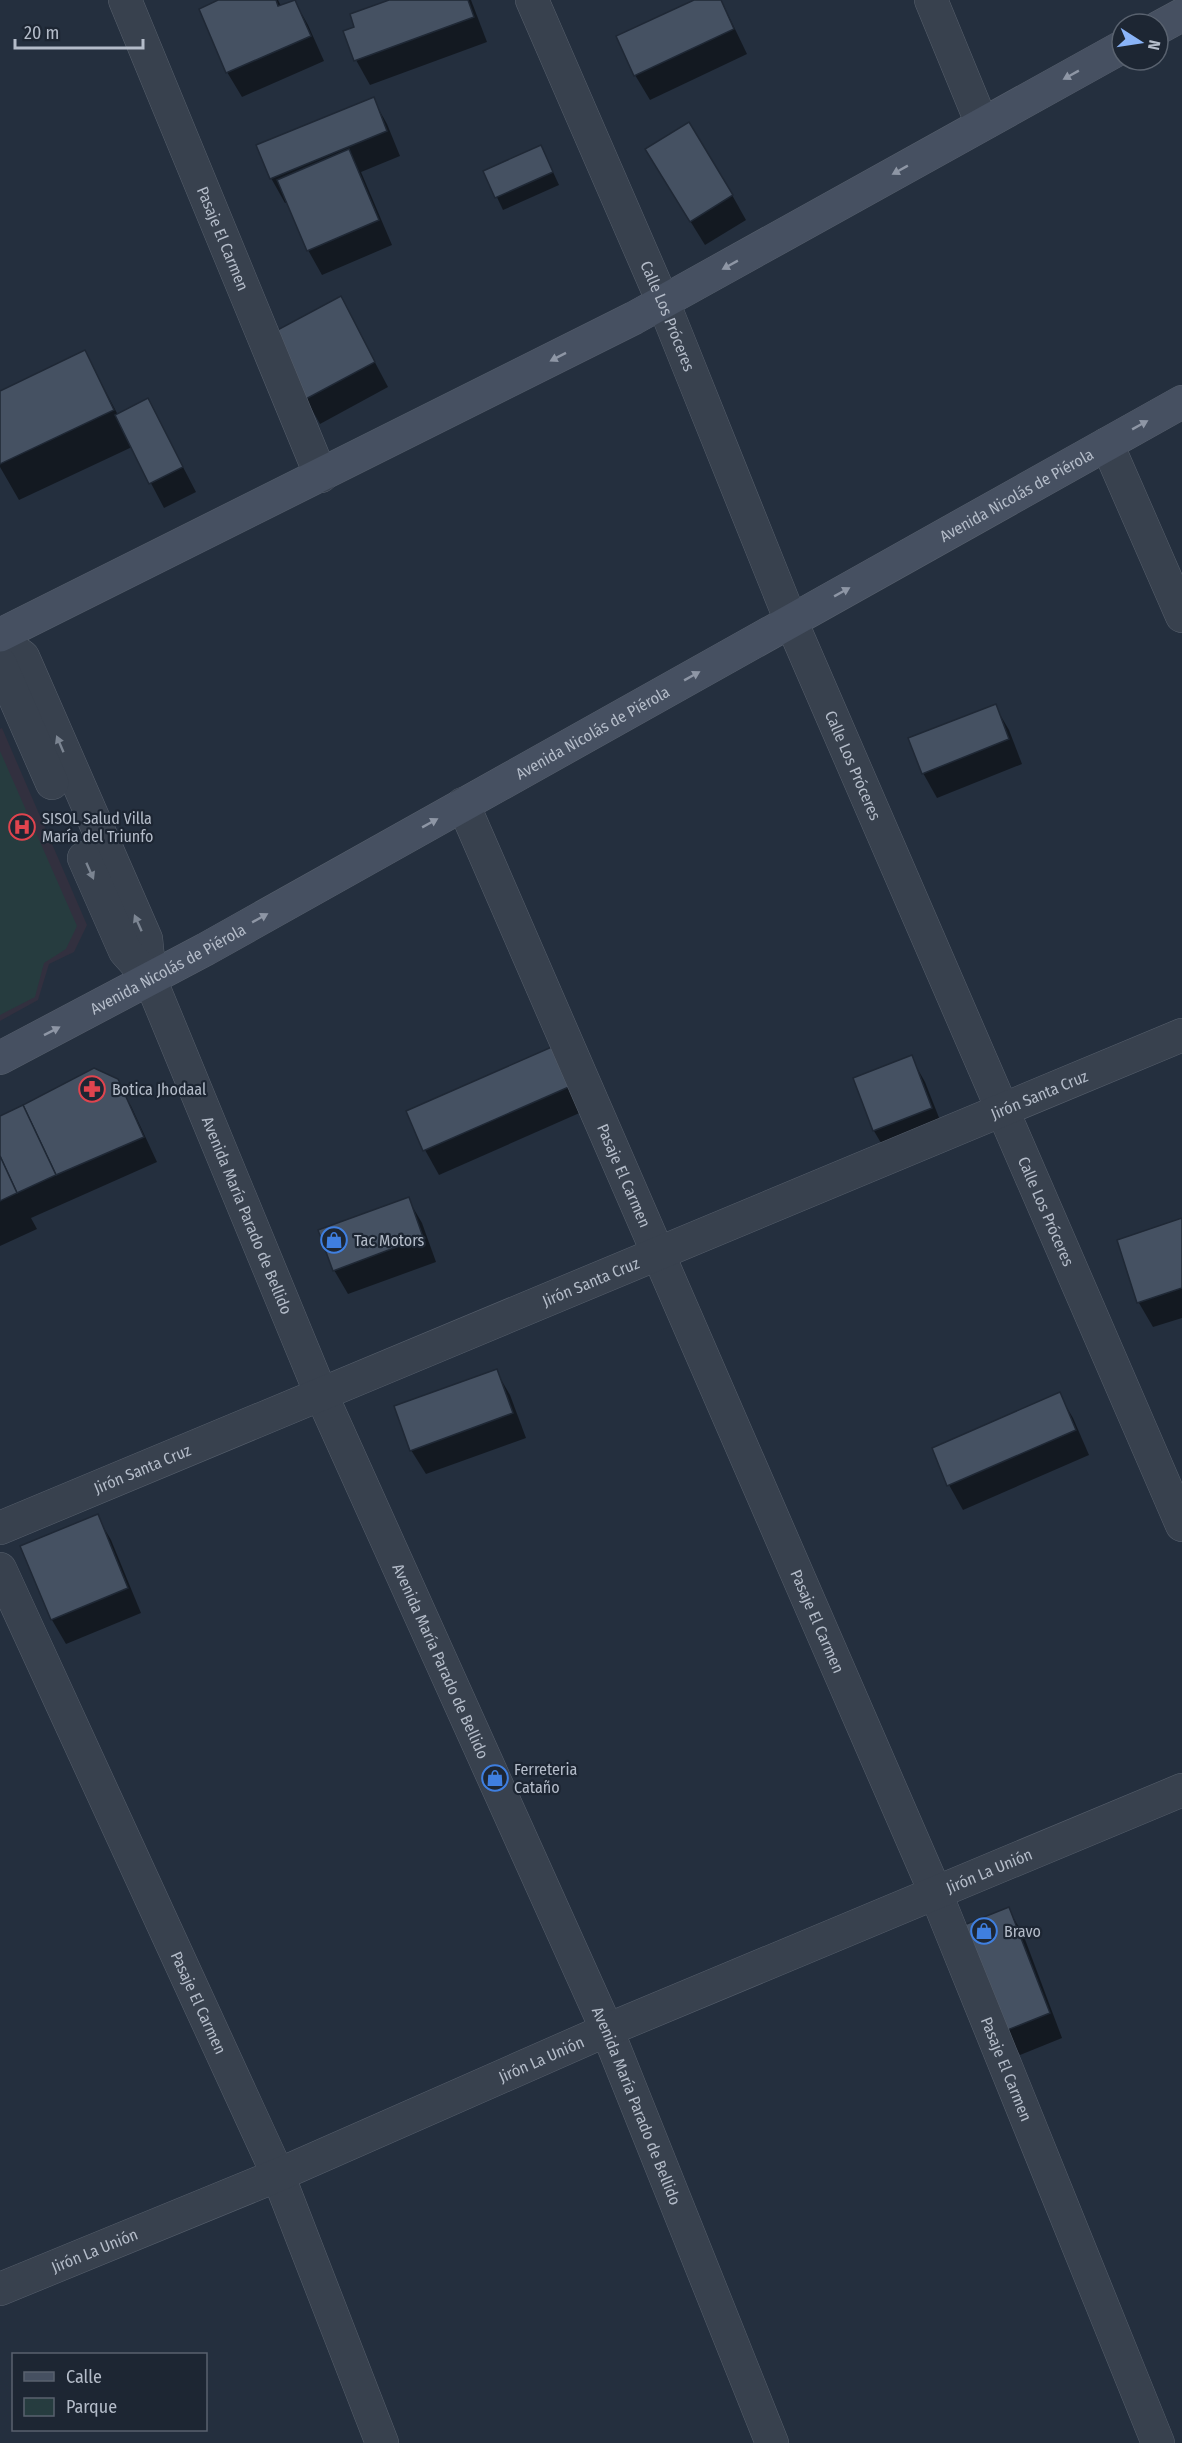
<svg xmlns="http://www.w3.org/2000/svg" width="1182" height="2443" font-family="'Fira Sans Condensed',sans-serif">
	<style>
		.medical { fill: #32303f }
		.green { fill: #263c3f }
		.shadow { fill: #0007 }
		.building { fill: #455162; stroke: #1f2835; stroke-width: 1.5 }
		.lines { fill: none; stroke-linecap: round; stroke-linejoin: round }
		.street-casing { stroke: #565f6c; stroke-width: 34 }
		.secondary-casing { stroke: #565f6c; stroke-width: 34 }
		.street { stroke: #38414e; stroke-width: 33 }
		.secondary { stroke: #465061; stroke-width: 33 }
		.oneway { fill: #8e96a5 }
		.oneway2 { fill: #7c8592 }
		.labels { text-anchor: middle; stroke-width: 4.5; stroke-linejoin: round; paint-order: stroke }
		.street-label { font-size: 16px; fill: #b4bcc9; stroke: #1d2633 }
		.poi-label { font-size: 16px; fill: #b4bcc9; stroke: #1d2633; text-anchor: start }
	</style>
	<rect width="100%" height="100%" fill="#242f3e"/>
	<polygon class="medical" points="2,728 87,925 74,952 49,964 38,1000 0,1021 0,729"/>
	<polygon class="green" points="0,751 77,926 66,949 44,963 35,997 0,1015"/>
	<g class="shadow">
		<polygon points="222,0 278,0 281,6 294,0 308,25 324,61 242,97 227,72"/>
		<polygon points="394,0 471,0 487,42 370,85 356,60 356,28"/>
		<polygon points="698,0 721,0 747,54 650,100 635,75"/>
		<polygon points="373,99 387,124 400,156 361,172 392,245 322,275 308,250 288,202 285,203 271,178"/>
		<polygon points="547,159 559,185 503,210 485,172"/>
		<polygon points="661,174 732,195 746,220 705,245"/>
		<polygon points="354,323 388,387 320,424 306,399"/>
		<polygon points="85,352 118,415 148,400 196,492 164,508 132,447 19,500 0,467 0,392"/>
		<polygon points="995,706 1009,730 1022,764 937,798 923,773"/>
		<polygon points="553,1048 584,1111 439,1175 425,1150"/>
		<polygon points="911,1057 925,1082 945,1133 888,1155 874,1131 854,1079"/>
		<polygon points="116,1081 131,1106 157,1162 31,1218 37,1229 0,1246 0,1117"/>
		<polygon points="408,1199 422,1223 436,1262 348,1294 334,1270"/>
		<polygon points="1182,1220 1182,1318 1153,1327 1139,1303 1119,1241"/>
		<polygon points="496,1371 510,1395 526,1438 426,1474 411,1450"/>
		<polygon points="1059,1394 1073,1418 1089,1455 963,1510 949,1485"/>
		<polygon points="97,1516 111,1540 141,1613 66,1644 52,1620 22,1547"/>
		<polygon points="1008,1909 1023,1934 1062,2038 1020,2055 1006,2031"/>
	</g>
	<g class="building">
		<polygon points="218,0 276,0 278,6 295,0 311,36 226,73 199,9"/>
		<polygon points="389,0 468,0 474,17 354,61 343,31 354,27 350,14"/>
		<polygon points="694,0 721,0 734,29 634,76 616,36"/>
		<polygon points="374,97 387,131 270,179 256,145"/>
		<polygon points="689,122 733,195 690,222 645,149"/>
		<polygon points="541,145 553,172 495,198 483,171"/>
		<polygon points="349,149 379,220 307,251 277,180"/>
		<polygon points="341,296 375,362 304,400 270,334"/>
		<polygon points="85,350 114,410 0,464 0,391"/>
		<polygon points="148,398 183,467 149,484 115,415"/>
		<polygon points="996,704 1009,739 922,774 908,738"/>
		<polygon points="554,1046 571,1086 423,1151 406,1111"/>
		<polygon points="912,1055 932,1108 873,1131 853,1078"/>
		<polygon points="94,1068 118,1079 144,1137 56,1175 23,1105"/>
		<polygon points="23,1105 56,1175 17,1193 0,1156 0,1116"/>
		<polygon points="0,1156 17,1193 0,1201"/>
		<polygon points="409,1197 423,1237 333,1271 318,1230"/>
		<polygon points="1182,1218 1182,1288 1137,1303 1117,1240"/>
		<polygon points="497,1369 513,1413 410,1451 394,1406"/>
		<polygon points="1060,1392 1076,1430 947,1486 932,1448"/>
		<polygon points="98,1514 128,1588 51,1620 20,1546"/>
		<polygon points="1009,1907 1050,2013 1005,2031 964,1925"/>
	</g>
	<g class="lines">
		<g class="street-casing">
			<g id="street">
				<path id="s1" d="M125 0 321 476"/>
				<path id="s2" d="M532 0 663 302 791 621 1182 1525"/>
				<polyline points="931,0 982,124"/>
				<polyline points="1107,444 1182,616"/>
				<path id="s3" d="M0 640 23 657 146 939 150 979 321 1394 607 2030 772 2443"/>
				<polyline points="0,664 52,783"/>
				<path id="s4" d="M463 804 936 1894 1158 2443"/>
				<polyline points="84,858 125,951 150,979"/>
				<path id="s5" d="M0 1528 1182 1035"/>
				<path id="s6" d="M0 1569 278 2175 382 2443"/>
				<path id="s7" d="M0 2289 278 2175 607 2030 1182 1790"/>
			</g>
		</g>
		<g class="secondary-casing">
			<g id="secondary">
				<polyline points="1158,28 1182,15"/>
				<polyline points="0,635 634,318 1122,47"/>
				<path id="s8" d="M0 1058 206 949 1182 402"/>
			</g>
		</g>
		<use href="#street" class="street"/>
		<use href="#secondary" class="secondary"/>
	</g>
	<defs><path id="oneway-solid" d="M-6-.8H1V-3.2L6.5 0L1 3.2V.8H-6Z" transform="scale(1.5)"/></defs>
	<g class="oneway">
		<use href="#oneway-solid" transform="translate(1071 75) rotate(151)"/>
		<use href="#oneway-solid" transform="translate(900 170) rotate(151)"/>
		<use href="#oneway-solid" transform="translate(730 265) rotate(151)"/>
		<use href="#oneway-solid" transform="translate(558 357) rotate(153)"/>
		<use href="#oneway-solid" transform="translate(1140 425) rotate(-29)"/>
		<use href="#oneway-solid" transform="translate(842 592) rotate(-29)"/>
		<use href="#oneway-solid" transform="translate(692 676) rotate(-29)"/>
		<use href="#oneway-solid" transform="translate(430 823) rotate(-29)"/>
		<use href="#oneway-solid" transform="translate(260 918) rotate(-29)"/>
		<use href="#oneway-solid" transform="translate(52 1031) rotate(-27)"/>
	</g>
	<g class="oneway2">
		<use href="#oneway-solid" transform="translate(60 744) rotate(-113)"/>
		<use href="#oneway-solid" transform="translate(90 871) rotate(66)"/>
		<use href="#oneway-solid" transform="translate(138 923) rotate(-114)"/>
	</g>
	<defs>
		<g id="hospital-ring" transform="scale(1.35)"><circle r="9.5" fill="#1d2633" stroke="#e0444e" stroke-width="1.5"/><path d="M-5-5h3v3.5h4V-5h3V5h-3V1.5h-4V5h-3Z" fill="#e0444e"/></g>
		<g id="pharmacy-ring" transform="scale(1.35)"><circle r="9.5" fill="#1d2633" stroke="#e0444e" stroke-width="1.5"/><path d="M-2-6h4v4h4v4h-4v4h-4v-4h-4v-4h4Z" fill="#e0444e"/></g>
		<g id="shop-ring" transform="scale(1.35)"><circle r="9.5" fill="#1d2633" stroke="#3f7fe0" stroke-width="1.5"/><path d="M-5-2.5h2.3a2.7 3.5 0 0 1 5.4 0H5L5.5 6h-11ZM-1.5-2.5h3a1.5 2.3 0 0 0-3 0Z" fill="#3f7fe0"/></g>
	</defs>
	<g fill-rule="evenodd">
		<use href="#hospital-ring" x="22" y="827"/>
		<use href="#pharmacy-ring" x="92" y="1089"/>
		<use href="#shop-ring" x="334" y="1240"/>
		<use href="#shop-ring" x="495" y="1778"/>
		<use href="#shop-ring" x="984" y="1931"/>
	</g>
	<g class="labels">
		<g class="street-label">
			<text dy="6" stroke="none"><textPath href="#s1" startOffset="258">Pasaje El Carmen</textPath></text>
			<text dy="6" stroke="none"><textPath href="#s2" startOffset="344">Calle Los Próceres</textPath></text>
			<text dy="6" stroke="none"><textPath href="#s8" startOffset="1162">Avenida Nicolás de Piérola</textPath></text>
			<text dy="6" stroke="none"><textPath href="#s8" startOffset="676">Avenida Nicolás de Piérola</textPath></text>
			<text dy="6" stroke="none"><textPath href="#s2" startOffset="830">Calle Los Próceres</textPath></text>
			<text dy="6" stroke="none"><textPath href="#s8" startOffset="190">Avenida Nicolás de Piérola</textPath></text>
			<text dy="6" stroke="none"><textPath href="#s5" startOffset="1126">Jirón Santa Cruz</textPath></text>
			<text dy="6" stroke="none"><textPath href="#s4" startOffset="405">Pasaje El Carmen</textPath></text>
			<text dy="6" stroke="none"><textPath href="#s2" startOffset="1316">Calle Los Próceres</textPath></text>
			<text dy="6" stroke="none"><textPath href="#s3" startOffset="632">Avenida María Parado de Bellido</textPath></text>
			<text dy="6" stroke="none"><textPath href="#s5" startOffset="640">Jirón Santa Cruz</textPath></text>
			<text dy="6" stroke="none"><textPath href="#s5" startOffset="154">Jirón Santa Cruz</textPath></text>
			<text dy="6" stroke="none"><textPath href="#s4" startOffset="891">Pasaje El Carmen</textPath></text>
			<text dy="6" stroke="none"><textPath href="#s3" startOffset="1118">Avenida María Parado de Bellido</textPath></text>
			<text dy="6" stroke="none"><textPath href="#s7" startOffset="1074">Jirón La Unión</textPath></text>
			<text dy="6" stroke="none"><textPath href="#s6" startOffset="477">Pasaje El Carmen</textPath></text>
			<text dy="6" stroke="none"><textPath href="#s7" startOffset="588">Jirón La Unión</textPath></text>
			<text dy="6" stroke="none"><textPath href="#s4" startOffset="1377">Pasaje El Carmen</textPath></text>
			<text dy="6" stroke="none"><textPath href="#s3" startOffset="1604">Avenida María Parado de Bellido</textPath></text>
			<text dy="6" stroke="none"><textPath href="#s7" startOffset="102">Jirón La Unión</textPath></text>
		</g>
		<g class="poi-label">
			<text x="42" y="824">SISOL Salud Villa<tspan x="42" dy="18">María del Triunfo</tspan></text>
			<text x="112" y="1095">Botica Jhodaal</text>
			<text x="354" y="1246">Tac Motors</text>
			<text x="514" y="1775">Ferreteria<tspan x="514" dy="18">Cataño</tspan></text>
			<text x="1004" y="1937">Bravo</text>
		</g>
	</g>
	<rect x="12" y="2353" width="195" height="78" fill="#1d2633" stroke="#59626f" stroke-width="1.5"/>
	<rect x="24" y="2372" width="30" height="9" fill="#465061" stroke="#59626f" stroke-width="1.5"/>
	<text x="66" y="2383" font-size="18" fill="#b4bcc9">Calle</text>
	<rect x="24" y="2398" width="30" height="18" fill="#263c3f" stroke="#59626f" stroke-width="1.5"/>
	<text x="66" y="2413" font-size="18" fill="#b4bcc9">Parque</text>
	<g transform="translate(1140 42) rotate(102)"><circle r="28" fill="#1d2633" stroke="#59626f" stroke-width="1.5"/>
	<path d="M0-4.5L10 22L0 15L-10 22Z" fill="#8ab4f8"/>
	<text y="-9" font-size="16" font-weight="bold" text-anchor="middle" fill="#b4bcc9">N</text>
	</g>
	<path d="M15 39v9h128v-9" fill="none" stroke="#b4bcc9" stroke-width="3"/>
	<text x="24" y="39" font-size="18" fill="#b4bcc9" stroke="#1d2633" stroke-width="4.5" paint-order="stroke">20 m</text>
</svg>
